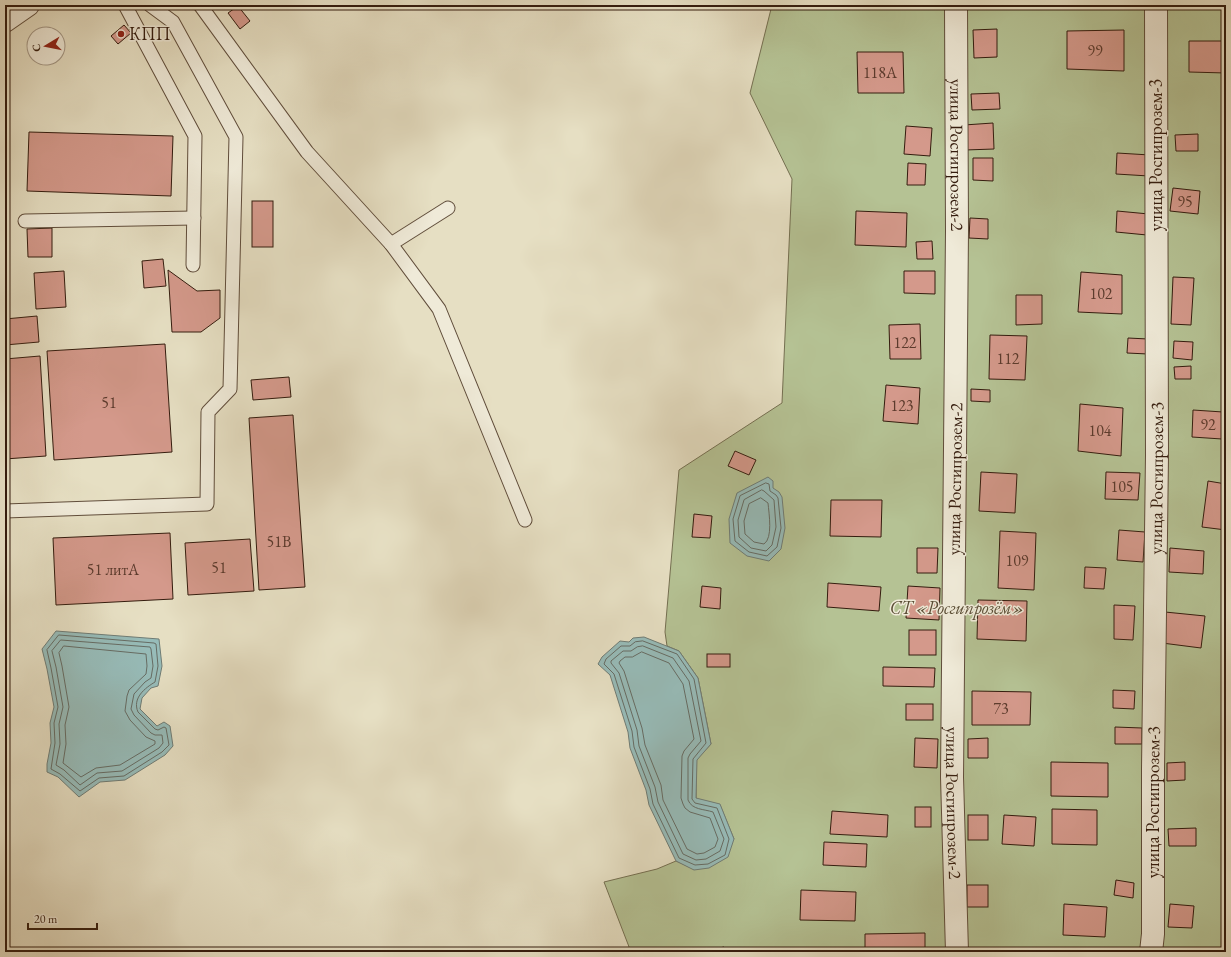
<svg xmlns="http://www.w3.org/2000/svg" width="1231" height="957" font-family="'EB Garamond',serif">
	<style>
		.garden { fill: #b5c294; stroke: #746f51 }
		.water { fill: #97bcb9; stroke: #6f7c75 }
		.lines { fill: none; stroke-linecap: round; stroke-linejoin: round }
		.shore { stroke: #666c64; stroke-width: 1 }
		.building { fill: #d4998b; stroke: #341c0e }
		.lane-casing { stroke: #604d3b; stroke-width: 15 }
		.street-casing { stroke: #604d3b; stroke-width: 24 }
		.lane { stroke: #efead8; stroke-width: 13 }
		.street { stroke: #efead8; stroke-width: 22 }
		.poi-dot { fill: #8f2418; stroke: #efead8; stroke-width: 1.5 }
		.labels { text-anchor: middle; stroke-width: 3; stroke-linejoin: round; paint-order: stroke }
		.number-label { font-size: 16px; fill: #5c3b2d }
		.poi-label { font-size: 18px; fill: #341c0e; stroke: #efead8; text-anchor: start }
		.street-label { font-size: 18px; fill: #341c0e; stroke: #efead8 }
		.park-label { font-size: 18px; font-style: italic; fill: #5b4e36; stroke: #efead8 }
	</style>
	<rect width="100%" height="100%" fill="#e6dfc3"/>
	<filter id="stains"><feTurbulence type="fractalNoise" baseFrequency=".005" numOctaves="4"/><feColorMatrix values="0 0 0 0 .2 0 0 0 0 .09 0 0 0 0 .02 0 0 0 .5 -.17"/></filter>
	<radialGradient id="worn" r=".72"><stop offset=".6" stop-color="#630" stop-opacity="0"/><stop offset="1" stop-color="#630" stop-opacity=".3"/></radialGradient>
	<polygon class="garden" points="772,5 1226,5 1226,952 631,952 604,882 657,869 676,861 694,869 734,839 720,805 696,799 696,760 711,744 698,678 679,651 667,646 665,632 679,470 782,403 792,179 750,93"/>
	<g class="water">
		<polygon points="768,477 773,481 773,488 779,492 782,497 785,528 781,549 769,561 747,556 730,543 729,519 737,493"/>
		<polygon points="56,631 159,639 162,666 158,686 151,688 142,698 140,709 157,726 164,722 170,726 173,746 165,755 125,780 100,782 79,797 58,777 47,772 47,764 51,743 50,723 54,707 47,669 42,649"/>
		<polygon points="644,637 679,651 698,678 711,744 697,760 696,798 720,804 734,839 728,857 709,868 694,870 676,861 649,805 646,790 630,748 628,732 610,675 598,664 602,657 620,641 629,642 633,638"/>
	</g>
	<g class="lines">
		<g class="shore">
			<polygon points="766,483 769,484 770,491 776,495 778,498 781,528 777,547 767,556 749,552 735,541 733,519 740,496"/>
			<polygon points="762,490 764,491 774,500 776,527 772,545 766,551 751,548 739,537 738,520 744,500"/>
			<path d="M761 498 768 503C769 514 773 538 764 544L754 542 745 534 744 521 749 504Z"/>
			<path d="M59 635 154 643 156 644 158 666 155 682C145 688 132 698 138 712L155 729 158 730 164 727 166 728 169 745 162 752 124 776 99 778 80 791 60 774 51 769 55 743 54 723 58 707 51 668 47 650Z"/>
			<polygon points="61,640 150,647 151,649 153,666 151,678 145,682 134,694 131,709 134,715 151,733 155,735 162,735 163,743 159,748 122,771 97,773 80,785 64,770 56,765 60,744 59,724 63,707 56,667 52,651"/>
			<polygon points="643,641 677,654 694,679 706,743 693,759 692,799 695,803 717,808 729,839 725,855 708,864 695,865 679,858 653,804 650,789 634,747 632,731 614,674 604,664 606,659 621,646 630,646 635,642"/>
			<polygon points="64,646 146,654 147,666 146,674 129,690 127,696 125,711 130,720 146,737 155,741 155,744 120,765 96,768 81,777 63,763 66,744 65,725 69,707 62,666 59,653"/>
			<path d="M643 646 673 658 689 681 701 741 690 754 688 758V800C692 810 704 809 713 812L724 839 720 851 706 859 696 860 683 854 658 802 655 787 639 746 637 730 619 673 611 663V661L623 651H631L637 647Z"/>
			<polygon points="642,652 669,663 683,684 694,739 684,751 682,756 681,798 683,804 685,808 690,812 710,818 718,839 715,847 704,853 697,854 687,849 663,800 661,785 645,745 642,728 624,671 619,663 620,661 625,657 632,657"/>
		</g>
	</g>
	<g class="building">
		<polygon points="166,5 176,5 170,10"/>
		<polygon points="238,6 250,21 240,29 228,13"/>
		<polygon points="124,25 131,33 118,44 111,36"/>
		<polygon points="997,29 997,57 974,58 973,30"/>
		<polygon points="1124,30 1124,71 1067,69 1067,31"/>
		<polygon points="1189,41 1226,41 1226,73 1189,72"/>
		<polygon points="857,52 903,52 904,93 858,93"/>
		<polygon points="999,93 1000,109 972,110 971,94"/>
		<polygon points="993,123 994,149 965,150 964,125"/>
		<polygon points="906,126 932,128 930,156 904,154"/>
		<polygon points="29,132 173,136 171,196 27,191"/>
		<polygon points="1198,134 1198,151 1176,151 1175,135"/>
		<polygon points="1117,153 1150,155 1149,176 1116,174"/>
		<polygon points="973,158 993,158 993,181 973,180"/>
		<polygon points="908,163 926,164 925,185 907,185"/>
		<polygon points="1173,188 1200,191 1198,214 1170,211"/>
		<rect x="252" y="201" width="21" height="46"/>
		<polygon points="856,211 907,213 906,247 855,245"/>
		<polygon points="1117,211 1149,214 1147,235 1116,232"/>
		<polygon points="970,218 988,219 988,239 969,238"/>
		<polygon points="52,228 52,257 28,257 27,229"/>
		<polygon points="932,241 933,259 917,259 916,242"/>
		<polygon points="163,259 166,286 144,288 142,261"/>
		<polygon points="168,270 197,291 220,290 220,318 201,332 172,332"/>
		<polygon points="64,271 66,307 36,309 34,273"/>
		<polygon points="904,271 935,271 935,294 904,293"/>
		<polygon points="1081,272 1122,275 1122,314 1078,312"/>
		<polygon points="1173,277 1194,278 1191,325 1171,324"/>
		<polygon points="1016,295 1042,295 1042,324 1016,325"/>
		<polygon points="37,316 39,342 5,345 5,319"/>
		<polygon points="920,324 921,359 890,359 889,325"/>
		<polygon points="990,335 1027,336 1025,380 989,379"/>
		<polygon points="1128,338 1148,339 1148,354 1127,353"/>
		<polygon points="1174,341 1193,342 1192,360 1173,358"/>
		<polygon points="165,344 172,452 54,460 47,351"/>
		<polygon points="40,356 46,456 5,459 5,359"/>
		<polygon points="1191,366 1191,379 1175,379 1174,367"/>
		<polygon points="289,377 291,397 253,400 251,380"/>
		<polygon points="886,385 920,388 918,424 883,421"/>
		<polygon points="971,389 990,390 990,402 971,401"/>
		<polygon points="1080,404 1123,408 1121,456 1078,451"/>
		<polygon points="1193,410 1223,412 1222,439 1192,437"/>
		<polygon points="293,415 305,587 259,590 249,418"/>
		<polygon points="735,451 756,460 749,475 728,466"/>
		<polygon points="981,472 1017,474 1015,513 979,511"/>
		<polygon points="1106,472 1140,473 1138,500 1105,499"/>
		<polygon points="1208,481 1226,484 1226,530 1202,527"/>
		<polygon points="831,500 882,500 881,537 830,536"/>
		<polygon points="694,514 712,516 710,538 692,537"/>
		<polygon points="1119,530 1145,532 1143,562 1117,560"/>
		<polygon points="1000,531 1036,533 1034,590 998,588"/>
		<polygon points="170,533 173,599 56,605 53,538"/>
		<polygon points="250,539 254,591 188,595 185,543"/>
		<polygon points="917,548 938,548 937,573 917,573"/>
		<polygon points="1170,548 1204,551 1203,574 1169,572"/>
		<polygon points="1085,567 1106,568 1104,589 1084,588"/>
		<polygon points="828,583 881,587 879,611 827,607"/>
		<polygon points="702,586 721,588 720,609 700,607"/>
		<polygon points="908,586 940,588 939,620 906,618"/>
		<polygon points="978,600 1027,601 1026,641 977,639"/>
		<polygon points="1114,605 1135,606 1133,640 1114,639"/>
		<polygon points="1165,612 1205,616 1201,648 1162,643"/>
		<rect x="909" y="630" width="27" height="25"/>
		<rect x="707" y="654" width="23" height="13"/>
		<polygon points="883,667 935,668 934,687 883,686"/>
		<polygon points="1113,690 1135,691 1134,709 1113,708"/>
		<polygon points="972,691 1031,692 1030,725 972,725"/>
		<rect x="906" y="704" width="27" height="16"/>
		<polygon points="1115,727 1142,728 1142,744 1115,744"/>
		<polygon points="915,738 938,739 937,768 914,767"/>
		<polygon points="988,738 988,758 968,758 968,739"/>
		<polygon points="1051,762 1108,763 1108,797 1051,796"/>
		<polygon points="1185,762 1185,780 1167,781 1167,763"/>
		<rect x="915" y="807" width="16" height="20"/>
		<polygon points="1052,809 1097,810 1097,845 1052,844"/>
		<polygon points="832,811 888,815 887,837 830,834"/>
		<rect x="968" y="815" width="20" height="25"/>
		<polygon points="1004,815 1036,817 1034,846 1002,844"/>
		<polygon points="1196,828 1196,846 1169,846 1168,829"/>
		<polygon points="824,842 867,844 866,867 823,865"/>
		<polygon points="1116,880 1134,883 1133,898 1114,895"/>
		<rect x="967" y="885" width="21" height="22"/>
		<polygon points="801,890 856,892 855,921 800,920"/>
		<polygon points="1064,904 1107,907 1105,937 1063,935"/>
		<polygon points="1170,904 1194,906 1192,928 1168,927"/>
		<polygon points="925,933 925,952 865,952 865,934"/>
		<polygon points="724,947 725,952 700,952"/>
		<polygon points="1114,948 1130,948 1130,952 1113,952"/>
	</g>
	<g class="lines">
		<g class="lane-casing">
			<g id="lane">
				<polyline points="125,5 195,136 193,265"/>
				<polyline points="200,5 307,152 391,244 439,309 525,520"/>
				<polyline points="25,221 194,218"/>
				<polyline points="391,244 448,208"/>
				<polyline points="5,511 207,504 208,412 230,389 236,137 173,22 150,5"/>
			</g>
		</g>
		<g class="street-casing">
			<g id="street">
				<path id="s1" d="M956 5 957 231 952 777 957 952"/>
				<polyline points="5,21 28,5"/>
				<path id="s2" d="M1151 952 1153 934V769L1157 455 1156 5"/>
			</g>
		</g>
		<use href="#lane" class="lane"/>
		<use href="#street" class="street"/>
	</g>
	<circle class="poi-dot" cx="121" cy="34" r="4"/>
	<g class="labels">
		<g class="number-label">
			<text x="1095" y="56">99</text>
			<text x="880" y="78">118А</text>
			<text x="1185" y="207">95</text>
			<text x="1101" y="299">102</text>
			<text x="905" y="348">122</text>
			<text x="1008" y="364">112</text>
			<text x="109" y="408">51</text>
			<text x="902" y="411">123</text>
			<text x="1208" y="430">92</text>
			<text x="1100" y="436">104</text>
			<text x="1122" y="492">105</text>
			<text x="279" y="547">51В</text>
			<text x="1017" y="566">109</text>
			<text x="219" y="573">51</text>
			<text x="113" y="575">51 литА</text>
			<text x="1001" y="714">73</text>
		</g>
		<g class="poi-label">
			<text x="129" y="40">КПП</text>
		</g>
		<g class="street-label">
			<text dy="6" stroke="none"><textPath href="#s1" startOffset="150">улица Росгипрозем-2</textPath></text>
			<text transform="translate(1156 155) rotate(-90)" y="6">улица Росгипрозем-3</text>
			<text transform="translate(955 479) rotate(-89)" y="6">улица Росгипрозем-2</text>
			<text dy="6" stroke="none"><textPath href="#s2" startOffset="474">улица Росгипрозем-3</textPath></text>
			<text dy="6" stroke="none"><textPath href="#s1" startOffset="798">улица Росгипрозем-2</textPath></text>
			<text dy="6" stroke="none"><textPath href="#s2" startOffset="150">улица Росгипрозем-3</textPath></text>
		</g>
		<g class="park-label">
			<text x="957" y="614">СТ «Росгипрозём»</text>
		</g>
	</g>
	<rect width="1231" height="957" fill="none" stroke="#e6dfc3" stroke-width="20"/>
	<rect x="6" y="6" width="1219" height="945" fill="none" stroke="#341c0e" stroke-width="2"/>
	<rect x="10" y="10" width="1211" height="937" fill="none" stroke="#341c0e"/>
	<g transform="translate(46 46) rotate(260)"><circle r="19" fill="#efead8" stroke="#a49887"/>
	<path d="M0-3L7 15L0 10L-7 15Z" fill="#8f2418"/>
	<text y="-6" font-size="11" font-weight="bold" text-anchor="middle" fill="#341c0e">С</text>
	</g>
	<path d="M28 923v6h69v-6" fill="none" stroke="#341c0e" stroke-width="2"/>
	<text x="34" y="923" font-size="12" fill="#341c0e" stroke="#efead8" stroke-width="3" paint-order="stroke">20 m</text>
	<rect width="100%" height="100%" filter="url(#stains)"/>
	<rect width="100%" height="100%" fill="url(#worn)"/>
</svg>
